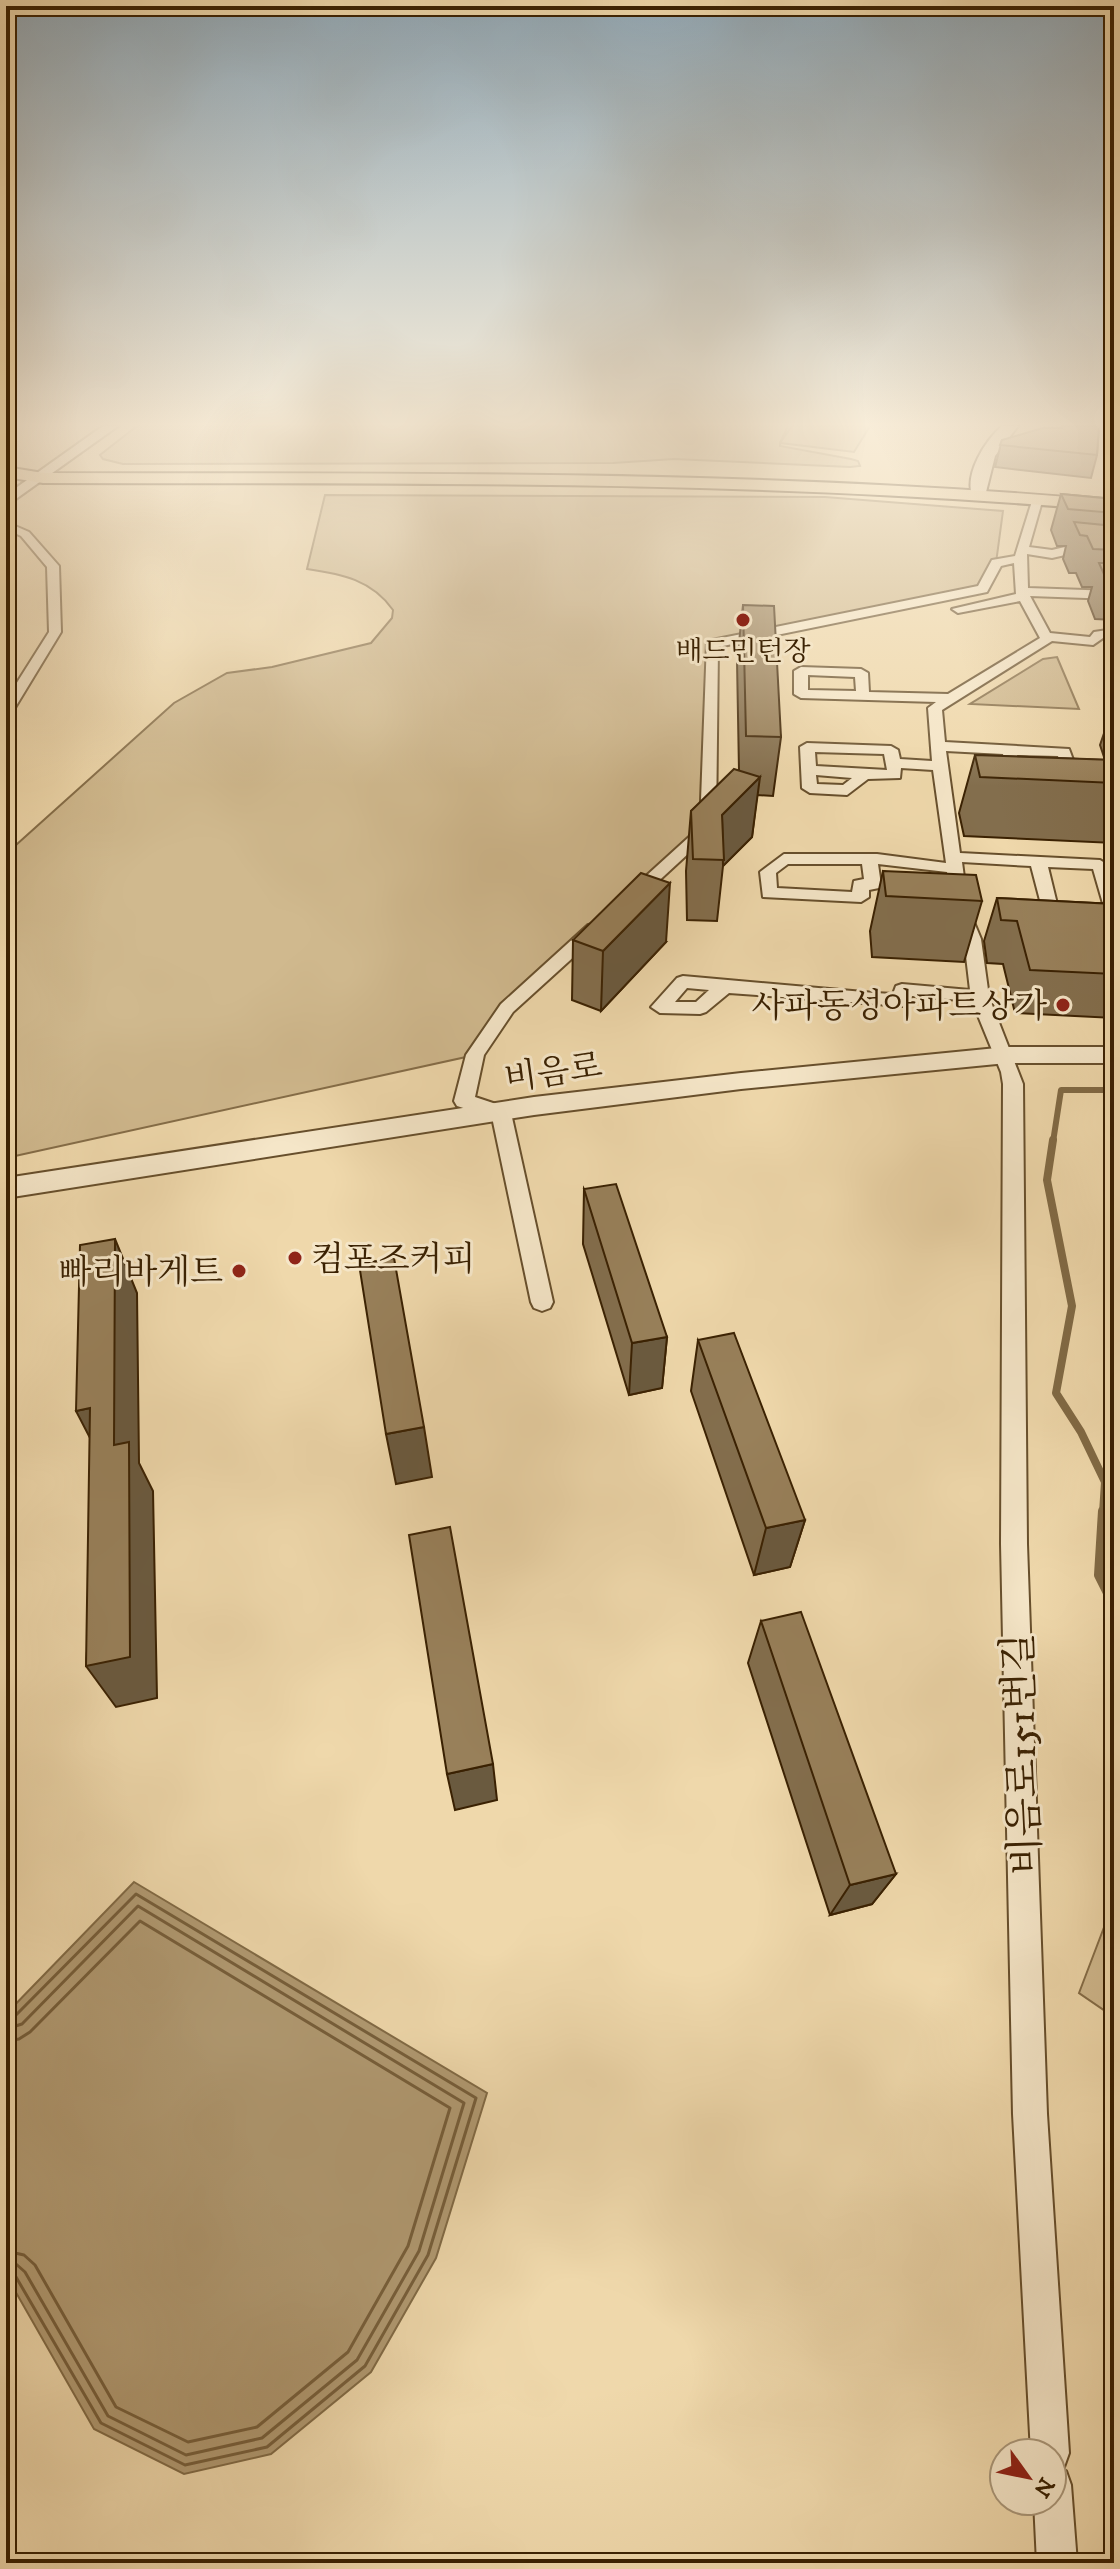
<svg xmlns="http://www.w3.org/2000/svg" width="1120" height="2569" font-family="'IM FELL DW Pica','Noto Serif KR',serif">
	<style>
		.green { fill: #d0b98e; stroke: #856d48; stroke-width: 2 }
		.water { fill: #b19a72; stroke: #816a45; stroke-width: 2 }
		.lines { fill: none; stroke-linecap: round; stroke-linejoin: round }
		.shore { stroke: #765e3a; stroke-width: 3 }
		.stream-far2 { stroke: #816a45; stroke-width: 6 }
		.stream-far1 { stroke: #816a45; stroke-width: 8 }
		.stream { stroke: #816a45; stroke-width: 10 }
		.minor-casing { stroke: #674f2c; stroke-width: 4 }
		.tertiary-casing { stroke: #674f2c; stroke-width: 4 }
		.secondary-casing { stroke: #3a2102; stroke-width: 4 }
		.primary-casing { stroke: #3a2102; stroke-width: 4 }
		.minor { fill: #f5e6c8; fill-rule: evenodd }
		.tertiary { fill: #f5e6c8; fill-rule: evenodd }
		.secondary { fill: #f5e6c8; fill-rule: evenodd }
		.primary { fill: #efd8ab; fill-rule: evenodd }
		.wall { fill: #836e4d; stroke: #3a2102; stroke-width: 2 }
		.shaded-wall { fill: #6a5a3f; stroke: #3a2102; stroke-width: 2 }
		.building { fill: #98805a; stroke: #3a2102; stroke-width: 2 }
		.poi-dot { fill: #8f2418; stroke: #f5e6c8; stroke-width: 3 }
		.labels { text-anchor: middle; stroke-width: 6; stroke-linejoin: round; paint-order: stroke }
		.far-poi-label { font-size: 28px; fill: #3a2102; stroke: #f5e6c8 }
		.poi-label { font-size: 34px; fill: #3a2102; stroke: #f5e6c8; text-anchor: end }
		.street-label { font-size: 34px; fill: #3a2102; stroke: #f5e6c8 }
		.near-street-label { font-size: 40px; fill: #3a2102; stroke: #f5e6c8 }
	</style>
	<rect width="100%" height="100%" fill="#efd8ab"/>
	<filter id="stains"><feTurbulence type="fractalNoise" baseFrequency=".0025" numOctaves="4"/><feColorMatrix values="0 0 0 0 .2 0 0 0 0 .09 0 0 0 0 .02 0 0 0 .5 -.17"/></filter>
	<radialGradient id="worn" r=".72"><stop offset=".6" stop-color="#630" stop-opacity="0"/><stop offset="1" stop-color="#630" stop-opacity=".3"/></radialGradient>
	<g class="green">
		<polygon points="137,426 788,426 780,443 792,426 870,426 854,452 780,443 780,446 851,459 858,461 860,466 850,467 674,459 613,463 123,464 103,459 100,455"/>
		<path d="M325 495 825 497 1003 511 996 563 983 589 713 645 708 828 507 1008 475 1055 6 1158V854L174 703 227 673 272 667 371 643 392 618 393 610C372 580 342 574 307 569Z"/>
		<polygon points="1057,657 1079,709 970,704 1043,659"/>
		<polygon points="1114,1901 1114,2017 1079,1993"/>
	</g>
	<polygon class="water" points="134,1882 487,2093 436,2258 371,2372 271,2454 184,2474 94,2429 6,2275 6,2014"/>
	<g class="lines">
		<g class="shore">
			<polyline points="6,2019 15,2016 136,1894 476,2098 428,2255 365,2366 267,2447 185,2465 101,2423 16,2277 6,2273"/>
			<polyline points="6,2029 22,2024 138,1906 464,2103 419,2251 357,2360 262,2438 186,2455 108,2416 25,2272 16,2264 6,2263"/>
			<polyline points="6,2041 19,2039 30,2032 140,1921 450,2108 408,2246 348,2352 257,2427 188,2442 116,2407 35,2265 24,2255 6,2251"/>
		</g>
		<polyline class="stream-far2" points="1053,1142 1061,1090 1114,1090"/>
		<polyline class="stream-far1" points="1053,1140 1047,1180 1072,1306 1056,1393 1081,1432 1105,1482 1103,1513"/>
		<polyline class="stream" points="1103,1511 1099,1575 1114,1605"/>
		<g class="minor-casing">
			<g id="minor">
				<path d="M1038 495 1043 498 1029 547 1052 550 1065 547 1114 553V561L1065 555 1052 558 1027 554 1028 588 1114 591V599L1030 596 1050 633 1090 637 1094 632 1114 629V637L1103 638 1093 645 1052 641 942 710 945 742 1069 749 1085 792 1077 797 1014 793 1003 754 946 751 960 853 1100 860 1108 865 1114 885V918L1050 913 1042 908 1031 866 962 862 968 908 981 939 989 997 1023 1084 1027 1544 1047 2114 1069 2453 1064 2467 1059 2468 1066 2471 1071 2485 1077 2563H1037L1034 2501H1052V2453H1031L1013 2114 1001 1544 1003 1084 1001 1072 972 1001 912 996 909 1004 903 1006 729 993 706 1012 700 1014 660 1013 651 1007 677 978 683 976 875 993 893 994 896 986 902 984 970 990 964 939 952 908 947 872 878 864 881 885 879 888 869 890V897L861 902 763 897 760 872 784 854H877L946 863 933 770 901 768 900 778 868 779 847 795 810 793 802 788 800 747 807 743 891 746 898 750 900 759 932 761 928 708 936 702 801 698 794 694V671L801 667 861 669 868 673 869 692 948 694 1040 638 1020 601 958 613 952 609 1016 594 1014 563 1001 566 987 592 718 647 716 828 638 900 632 901 624 896 700 827 707 641 978 586 992 560 1015 556 1033 498ZM808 675 855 677 856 691 808 690ZM815 752 884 754 887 770 816 766ZM1017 755 1058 756 1068 787 1025 786ZM816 775 852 778 843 785 817 784ZM788 864H862L864 879 854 881 852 892 777 888 776 873ZM1048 867 1093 869 1104 907 1057 904ZM687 988 709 990 696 1002H675Z"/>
				<polygon points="6,522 29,532 59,566 61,632 13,711 6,715 6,700 49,632 47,567 21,536 6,529"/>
				<polygon points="594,924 603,929 600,933 513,1012 484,1055 475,1097 508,1108 511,1113 553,1302 550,1308 542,1311 534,1308 531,1302 492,1117 457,1106 454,1101 466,1055 501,1004 588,925"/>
			</g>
		</g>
		<g class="tertiary-casing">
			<g id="tertiary">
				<polygon points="103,426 118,426 6,506 6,495"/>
				<polygon points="1007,1047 1114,1047 1114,1063 1007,1063 741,1089 534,1115 6,1198 6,1178 534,1097 741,1073"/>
			</g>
		</g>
		<g class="secondary-casing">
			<path id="secondary" d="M1002 426H1018L995 456 986 492 978 497 972 495C965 473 985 441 1002 426Z"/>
		</g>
		<g class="primary-casing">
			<path id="primary" d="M6 467 43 473C401 474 757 469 1114 501V511C757 479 401 484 43 483L6 477Z"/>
		</g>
		<use href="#minor" class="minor"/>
		<use href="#tertiary" class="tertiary"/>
		<use href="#secondary" class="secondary"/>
		<use href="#primary" class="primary"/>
	</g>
	<g class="wall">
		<polygon points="1062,426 1099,426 1097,455 1091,478 995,467 1002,440 1061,428"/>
		<polygon points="1061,494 1114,499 1114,620 1095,619 1088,601 1092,587 1082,587 1076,573 1069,573 1063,559 1066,546 1057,546 1051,530"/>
		<polygon points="743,605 781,737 773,796 757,795 752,837 723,866 717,921 687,920 686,871 691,811 739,771 737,661"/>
		<polygon points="1114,704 1114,843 964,836 959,813 975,755 1105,760 1100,745"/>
		<polygon points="883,871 982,901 964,962 872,957 870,931"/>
		<polygon points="997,898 1114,904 1114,1018 1015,1013 1003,964 987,963 984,941"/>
		<polygon points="573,940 666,942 601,1011 572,1000"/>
		<polygon points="584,1189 667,1337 662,1388 629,1395 583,1244"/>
		<polygon points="698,1340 805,1520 790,1567 754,1575 691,1391"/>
		<polygon points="761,1621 896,1874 872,1904 830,1915 748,1663"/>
	</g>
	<g class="shaded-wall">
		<polygon points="760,777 752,837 723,866 722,815"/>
		<polygon points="670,883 666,942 601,1011 603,951"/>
		<polygon points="115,1239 137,1293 139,1463 153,1491 157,1698 116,1707 86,1666"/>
		<polygon points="667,1337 662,1388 629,1395 632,1343"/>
		<polygon points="90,1408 102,1461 76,1411"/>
		<polygon points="424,1427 432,1477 396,1484 386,1434"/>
		<polygon points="805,1520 790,1567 754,1575 766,1528"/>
		<polygon points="493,1764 497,1800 455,1810 447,1774"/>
		<polygon points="896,1874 872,1904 830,1915 850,1885"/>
	</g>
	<g class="building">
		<polygon points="1062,426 1099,426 1097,455 1000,445 1002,440 1043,428 1062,428"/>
		<polygon points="1061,494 1114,499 1114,513 1068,509"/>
		<polygon points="1074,522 1114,526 1114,550 1093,549 1087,536 1080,535"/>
		<polygon points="1099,563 1114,563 1114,581 1107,581"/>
		<polygon points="743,605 774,606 781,737 746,736"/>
		<polygon points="975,755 1114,760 1114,783 980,777"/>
		<polygon points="734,769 760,777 722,815 724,860 693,859 691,811"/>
		<polygon points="883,871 976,875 982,901 886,896"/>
		<polygon points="641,873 670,883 603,951 573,940"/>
		<polygon points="997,898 1114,904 1114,974 1030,970 1017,921 1001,920"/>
		<polygon points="616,1184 667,1337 632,1343 584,1189"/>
		<polygon points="115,1239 114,1445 129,1442 130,1657 86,1666 90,1408 76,1411 80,1245"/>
		<polygon points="394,1258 424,1427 386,1434 359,1264"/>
		<polygon points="734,1333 805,1520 766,1528 698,1340"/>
		<polygon points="450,1527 493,1764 447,1774 409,1535"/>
		<polygon points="801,1612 896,1874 850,1885 761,1621"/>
	</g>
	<linearGradient id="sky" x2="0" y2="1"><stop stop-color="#92aab9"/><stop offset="0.54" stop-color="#f8edd9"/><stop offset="1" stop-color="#f8edd9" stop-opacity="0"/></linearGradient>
	<rect width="1120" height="786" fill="url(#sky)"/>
	<g class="poi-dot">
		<circle cx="743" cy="620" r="8"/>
		<circle cx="1063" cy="1005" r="8"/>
		<circle cx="295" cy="1258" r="8"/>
		<circle cx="239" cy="1271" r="8"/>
	</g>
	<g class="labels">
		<g class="far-poi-label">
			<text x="743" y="660">배드민턴장</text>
		</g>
		<g class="poi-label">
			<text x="1047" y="1017">사파동성아파트상가</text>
			<text x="311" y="1270" text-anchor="start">컴포즈커피</text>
			<text x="223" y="1283">빠리바게트</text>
		</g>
		<g class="street-label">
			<text transform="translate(553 1071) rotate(-8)" y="12">비음로</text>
		</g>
		<g class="near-street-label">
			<text transform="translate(1021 1754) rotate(-92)" y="14">비음로151번길</text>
		</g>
	</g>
	<rect width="1120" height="2569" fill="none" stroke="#efd8ab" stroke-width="32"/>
	<rect x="8" y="8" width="1104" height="2553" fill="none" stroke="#3a2102" stroke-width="4"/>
	<rect x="16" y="16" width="1088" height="2537" fill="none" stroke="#3a2102" stroke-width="2"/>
	<g transform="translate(1028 2477) rotate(123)"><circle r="38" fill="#f5e6c8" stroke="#aa9779" stroke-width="2"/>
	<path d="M0-6L14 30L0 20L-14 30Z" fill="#8f2418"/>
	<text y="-12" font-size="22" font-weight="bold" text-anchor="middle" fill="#3a2102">N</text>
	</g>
	<rect width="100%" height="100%" filter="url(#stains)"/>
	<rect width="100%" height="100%" fill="url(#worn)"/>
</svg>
